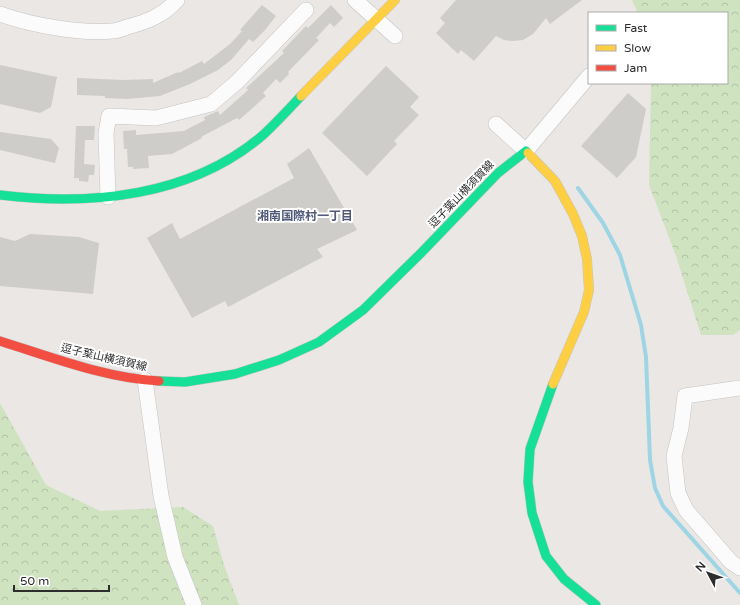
<svg xmlns="http://www.w3.org/2000/svg" width="740" height="605" font-family="'Varela Round','Noto Sans JP',sans-serif">
	<style>
		.forest { fill: url(#forest-crowns) }
		.lines { fill: none; stroke-linecap: round; stroke-linejoin: round }
		.stream { stroke: #9ed5e5; stroke-width: 4 }
		.building { fill: #cfcdca }
		.street-casing { stroke: #c4c4c3; stroke-width: 16 }
		.fast-casing { stroke: #c4c4c3; stroke-width: 10 }
		.slow-casing { stroke: #c4c4c3; stroke-width: 10 }
		.jam-casing { stroke: #c4c4c3; stroke-width: 10 }
		.street { stroke: #fcfbfb; stroke-width: 15 }
		.fast { stroke: #16e098; stroke-width: 9 }
		.slow { stroke: #ffcf43; stroke-width: 9 }
		.jam { stroke: #f24e42; stroke-width: 9 }
		.labels { text-anchor: middle; stroke-width: 4; stroke-linejoin: round; paint-order: stroke }
		.street-label { font-size: 11px; fill: #2d2d2d; stroke: #fff }
		.neighbourhood-label { font-size: 12px; font-weight: bold; fill: #51597b; stroke: #fff }
	</style>
	<defs>
		<pattern id="forest-crowns" width="20" height="18" patternUnits="userSpaceOnUse"><rect width="20" height="18" fill="#cfe3c0"/><path d="M2 6a3 3 0 1 1 6 0M12 15a3 3 0 1 1 6 0" fill="none" stroke="#b2c3a5"/></pattern>
	</defs>
	<rect width="100%" height="100%" fill="#eae7e4"/>
	<g class="forest">
		<polygon points="632,0 740,0 740,330 733,335 701,335 676,256 649,185 651,83 727,83 727,13 638,13"/>
		<polygon points="0,403 46,485 100,511 183,507 213,526 224,565 239,605 0,605"/>
	</g>
	<g class="lines">
		<polyline class="stream" points="578,188 603,223 620,255 641,325 646,357 650,460 655,488 663,506 740,593"/>
	</g>
	<g class="building">
		<polygon points="456,0 582,0 550,24 546,18 533,34 523,40 513,41 504,40 496,36 474,61 461,50 458,54 436,33 445,23 440,18"/>
		<polygon points="262,5 276,16 265,30 253,42 249,39 231,60 218,70 190,84 160,96 127,99 105,98 105,96 77,95 77,78 123,80 153,79 153,83 178,72 179,73 202,61 204,64 230,44 242,31 240,30"/>
		<polygon points="331,5 343,18 334,27 330,23 316,38 319,40 288,72 289,74 280,83 276,79 263,93 266,96 239,120 237,118 201,137 202,138 172,154 148,156 149,168 133,169 133,167 128,167 127,149 124,149 123,131 136,130 136,135 184,131 205,120 204,117 218,111 220,115 248,90 246,88 284,53 282,51 306,26 308,28"/>
		<polygon points="0,65 57,77 51,107 40,113 0,104"/>
		<polygon points="386,66 419,97 410,107 419,115 394,141 397,144 367,176 322,133"/>
		<polygon points="628,93 646,109 636,157 617,178 581,146"/>
		<polygon points="76,126 95,126 94,140 85,140 84,164 95,165 94,175 89,175 88,182 79,181 79,178 74,178"/>
		<polygon points="0,132 51,139 59,148 55,163 0,150"/>
		<polygon points="309,148 357,230 317,249 323,257 228,307 225,301 192,318 147,238 172,223 180,239 294,178 287,164"/>
		<polygon points="30,234 79,237 99,243 93,294 0,286 0,237 15,241"/>
	</g>
	<g class="lines">
		<g class="street-casing">
			<g id="street">
				<polyline points="355,0 395,36"/>
				<path d="M0 14C31 25 80 34 112 31 117 31 122 29 127 27 146 22 163 16 177 0"/>
				<polyline points="496,124 526,151 589,76"/>
				<polyline points="108,197 106,133 109,116 156,118 211,104 237,82 306,10"/>
				<polyline points="145,380 161,496 175,557 194,605"/>
				<polyline points="740,388 685,396 681,428 674,456 678,493 686,510 731,562 740,568"/>
			</g>
		</g>
		<g class="fast-casing">
			<g id="fast">
				<path d="M0 195C90 206 191 197 263 135 276 123 289 109 301 96"/>
				<polyline points="159,381 185,382 235,374 279,360 319,342 363,310 421,253 498,173 526,151 528,153"/>
				<polyline points="553,384 530,449 528,482 532,513 546,556 564,579 596,605"/>
			</g>
		</g>
		<g class="slow-casing">
			<g id="slow">
				<polyline points="301,96 395,0"/>
				<polyline points="528,153 555,181 573,214 582,236 587,259 589,290 584,312 553,384"/>
			</g>
		</g>
		<g class="jam-casing">
			<path id="jam" d="M0 341C51 357 105 378 159 381"/>
		</g>
		<use href="#street" class="street"/>
		<use href="#fast" class="fast"/>
		<use href="#slow" class="slow"/>
		<use href="#jam" class="jam"/>
	</g>
	<g class="labels">
		<g class="street-label">
			<text transform="translate(461 194) rotate(-46)" y="4">逗子葉山横須賀線</text>
			<text transform="translate(104 357) rotate(13)" y="4">逗子葉山横須賀線</text>
		</g>
		<g class="neighbourhood-label">
			<text x="305" y="220">湘南国際村一丁目</text>
		</g>
	</g>
	<rect x="588" y="12" width="140" height="72" fill="#ffffff" stroke="#ababab"/>
	<rect x="596" y="25" width="20" height="6" fill="#16e098" stroke="#ababab"/>
	<text x="624" y="32" font-size="12" fill="#2d2d2d">Fast</text>
	<rect x="596" y="45" width="20" height="6" fill="#ffcf43" stroke="#ababab"/>
	<text x="624" y="52" font-size="12" fill="#2d2d2d">Slow</text>
	<rect x="596" y="65" width="20" height="6" fill="#f24e42" stroke="#ababab"/>
	<text x="624" y="72" font-size="12" fill="#2d2d2d">Jam</text>
	<g transform="translate(708 573) rotate(311)" stroke="#ffffff" stroke-width="3" paint-order="stroke">
	<path d="M0-3L7 15L0 10L-7 15Z" fill="#2d2d2d"/>
	<text y="-6" font-size="11" font-weight="bold" text-anchor="middle" fill="#2d2d2d">N</text>
	</g>
	<path d="M14 585v6h95v-6" fill="none" stroke="#2d2d2d" stroke-width="2"/>
	<text x="20" y="585" font-size="12" fill="#2d2d2d" stroke="#ffffff" stroke-width="3" paint-order="stroke">50 m</text>
</svg>
